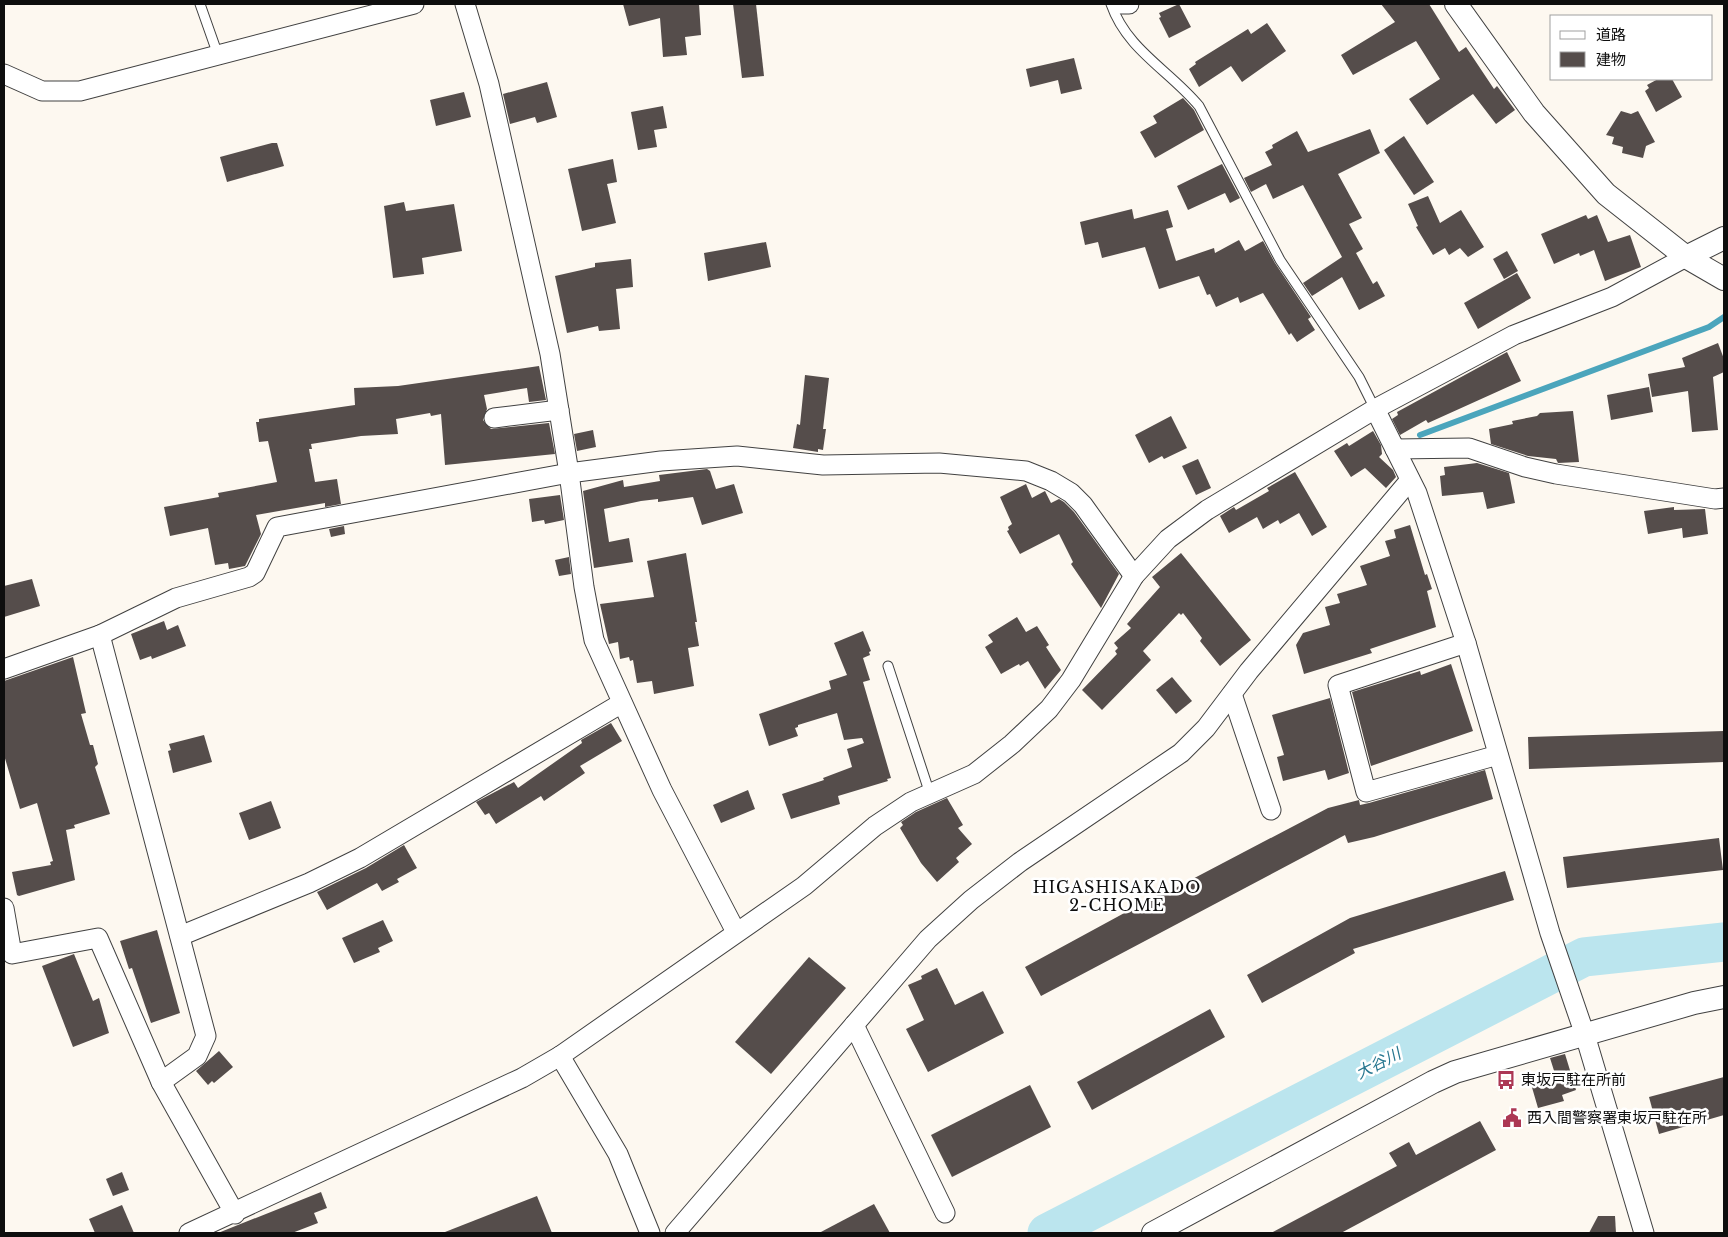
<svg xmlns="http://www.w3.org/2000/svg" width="1728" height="1237" font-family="'Libre Baskerville','Noto Sans JP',serif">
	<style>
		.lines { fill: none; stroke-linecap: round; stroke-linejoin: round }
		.stream { stroke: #4ba5bc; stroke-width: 6 }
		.river { stroke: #bbe5ee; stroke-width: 39 }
		.building { fill: #554d4b }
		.service-casing { stroke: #414141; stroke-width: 11 }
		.minor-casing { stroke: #414141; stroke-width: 21 }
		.tertiary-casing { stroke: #414141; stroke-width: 24 }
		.service { stroke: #fff; stroke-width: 9 }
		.minor { stroke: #fff; stroke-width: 19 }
		.tertiary { stroke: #fff; stroke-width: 22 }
		.labels { text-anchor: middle; stroke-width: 5; stroke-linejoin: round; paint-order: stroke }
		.poi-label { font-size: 15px; fill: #0e0e0e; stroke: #fff; text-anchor: start }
		.neighbourhood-label { font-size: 16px; letter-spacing: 1px; fill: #0e0e0e; stroke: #fff }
		.water-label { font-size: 16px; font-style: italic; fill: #277790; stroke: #fff }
	</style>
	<rect width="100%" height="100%" fill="#fdf8f0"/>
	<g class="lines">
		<polyline class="stream" points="1420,435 1709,327 1724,317"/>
		<polyline class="river" points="1047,1233 1584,957 1724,942"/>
	</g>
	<g class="building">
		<polygon points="623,4 699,4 701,35 685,37 687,55 663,57 660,18 629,26"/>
		<polygon points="733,4 756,4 764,76 742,78"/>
		<polygon points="1179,4 1191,27 1169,38 1159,18 1161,17 1159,13"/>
		<polygon points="1381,4 1429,4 1459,52 1466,47 1494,89 1497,86 1515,110 1496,124 1473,94 1427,125 1409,99 1440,79 1416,41 1353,75 1341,55 1395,22"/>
		<polygon points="1267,23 1286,51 1242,82 1231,66 1199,87 1189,69 1196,64 1195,62 1248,29 1251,34"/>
		<polygon points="1074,58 1082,89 1061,94 1058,80 1030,87 1026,69"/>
		<polygon points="1658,79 1672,79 1682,97 1656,112 1645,91 1649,88 1647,85"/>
		<polygon points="547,82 557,117 537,123 535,117 510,124 503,94"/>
		<polygon points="464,92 471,117 436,126 430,100"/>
		<polygon points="1183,98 1194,110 1204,130 1155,158 1140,132 1157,123 1153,116"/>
		<polygon points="663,106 667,128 654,130 657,147 638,150 631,112"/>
		<polygon points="1621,111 1631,114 1638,111 1655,142 1646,146 1643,158 1622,153 1623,147 1612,144 1614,137 1606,135"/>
		<polygon points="1370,129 1380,153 1338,174 1362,218 1349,224 1363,249 1356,253 1373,284 1377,281 1385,296 1359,310 1342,277 1312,296 1303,283 1342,257 1303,185 1273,199 1266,184 1251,192 1244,178 1272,165 1265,152 1273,148 1272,145 1297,131 1308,152"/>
		<polygon points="1404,136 1434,182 1414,195 1384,150"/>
		<polygon points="272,143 277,143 284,166 227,182 220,157"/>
		<polygon points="613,159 617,182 607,184 616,223 582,231 568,169"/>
		<polygon points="1222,164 1240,198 1230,203 1225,193 1188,210 1177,186"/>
		<polygon points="1428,196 1440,223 1461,210 1484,247 1468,257 1460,248 1449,255 1445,248 1433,255 1416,227 1418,226 1408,204"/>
		<polygon points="404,202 406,211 454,204 462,251 422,258 424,274 393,278 384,206"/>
		<polygon points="1132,209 1134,219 1168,210 1173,227 1166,229 1176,261 1214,248 1215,253 1239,240 1245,251 1263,241 1275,263 1311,317 1308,319 1315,330 1297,342 1291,333 1289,335 1263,293 1240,303 1238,297 1216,307 1210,294 1207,295 1199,276 1159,289 1145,247 1102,258 1098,242 1085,245 1080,222"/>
		<polygon points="1586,215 1588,219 1597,215 1608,242 1630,235 1641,267 1605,281 1594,250 1580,256 1579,253 1554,264 1541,234"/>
		<polygon points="766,242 771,267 708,281 704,253"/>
		<polygon points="1507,251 1518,271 1504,279 1493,259"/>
		<polygon points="631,259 633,287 616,289 620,329 599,331 598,326 567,333 555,276 595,267 595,263"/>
		<polygon points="1517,273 1531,298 1478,329 1464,303"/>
		<polygon points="1718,343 1724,359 1724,372 1713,377 1718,430 1692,432 1688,391 1652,397 1648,374 1685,367 1682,358"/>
		<polygon points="1507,352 1521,381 1428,423 1426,420 1400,435 1392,419 1398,415 1397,412"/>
		<polygon points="539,366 546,400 529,402 527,388 484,395 487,409 483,420 491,429 549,423 555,454 445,465 441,414 431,416 430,413 396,419 398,434 361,436 311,444 312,449 309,449 315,482 337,479 341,504 325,507 325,503 256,515 261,534 245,566 229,569 228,563 215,565 208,528 170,536 164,507 219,497 218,493 277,482 268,441 259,442 256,422 259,422 259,419 355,405 354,388 398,386"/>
		<polygon points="805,375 829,378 823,429 826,429 823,450 818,449 818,452 793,448 797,424 800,425"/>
		<polygon points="1649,387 1653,412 1611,420 1607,395"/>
		<polygon points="1573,411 1579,462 1558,463 1556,459 1528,456 1491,444 1489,429 1513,424 1512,421 1537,416 1540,413"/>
		<polygon points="1171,416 1187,448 1164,459 1162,456 1149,463 1135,435"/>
		<polygon points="593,430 596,447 577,451 574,434"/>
		<polygon points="1373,431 1381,445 1382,454 1379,457 1393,470 1396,477 1386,488 1365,468 1351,477 1334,451 1347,443 1349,446"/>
		<polygon points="1198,459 1211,488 1196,495 1182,466"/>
		<polygon points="1477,463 1509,473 1515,503 1487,509 1483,492 1442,496 1440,476 1445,475 1444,467"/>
		<polygon points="707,469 710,471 716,489 734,484 743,513 702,525 693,497 658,502 658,499 641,501 604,509 609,542 629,538 633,562 594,568 583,491 623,480 624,487 660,481 659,475"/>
		<polygon points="1295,472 1327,527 1312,536 1299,513 1280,524 1278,520 1263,529 1257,517 1229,533 1220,516 1234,507 1236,510 1269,491 1267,488"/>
		<polygon points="1026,484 1032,498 1045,491 1051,503 1059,499 1064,502 1074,512 1119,574 1101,608 1071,564 1073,562 1059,534 1020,554 1007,531 1009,530 1008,527 1012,524 1000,497"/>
		<polygon points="560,495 564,520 545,524 544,520 532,522 529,499"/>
		<polygon points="1674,507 1674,510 1705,509 1708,534 1683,538 1682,528 1648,534 1644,511"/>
		<polygon points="1410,525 1425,575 1427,574 1432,589 1427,591 1436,627 1370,649 1372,653 1304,674 1296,645 1303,633 1330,625 1325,607 1340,603 1337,594 1367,585 1360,566 1390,556 1385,541 1396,538 1394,530"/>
		<polygon points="344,526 345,534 331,537 329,529"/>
		<polygon points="686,553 697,622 695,622 699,646 688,648 694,686 654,694 652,681 637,683 633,660 630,661 629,657 620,659 618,642 609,644 600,604 654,597 647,561"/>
		<polygon points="1181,553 1251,640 1220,666 1200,641 1202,638 1183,613 1181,615 1179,613 1143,651 1151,660 1102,710 1082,690 1117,654 1115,651 1118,648 1114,643 1131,628 1127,624 1160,587 1152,577"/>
		<polygon points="569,557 571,574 559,576 555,560"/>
		<polygon points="32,579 40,606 4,617 4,586"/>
		<polygon points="1017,617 1026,632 1037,626 1049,645 1046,647 1061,670 1045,689 1028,661 1020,666 1019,664 1001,674 985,647 993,642 988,635"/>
		<polygon points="164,621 167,630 178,625 186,646 152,659 151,656 140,660 131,634"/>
		<polygon points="863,631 871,651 869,652 870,655 863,658 870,680 863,682 891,778 887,779 888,781 838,796 840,804 791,819 782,794 824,780 823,778 852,767 847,749 864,743 862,738 844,740 837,713 798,725 798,727 795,728 798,736 769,746 759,714 831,689 829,681 847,675 834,643"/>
		<polygon points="73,657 86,713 81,714 90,745 93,745 98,764 95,767 110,814 74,825 75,828 66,830 75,880 19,896 17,895 12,872 51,865 50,862 53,861 37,803 20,809 4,755 4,681"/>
		<polygon points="1451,664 1473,731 1371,766 1352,692 1420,671 1421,675"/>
		<polygon points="1172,677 1192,701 1176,714 1156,690"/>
		<polygon points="1330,698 1349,773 1328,780 1325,770 1283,781 1277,757 1284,755 1272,715"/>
		<polygon points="611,723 622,741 580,766 585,773 544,801 541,796 496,824 489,813 485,815 476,802 514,782 518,788 582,743 581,740"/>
		<polygon points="1724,731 1724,762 1529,769 1528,737"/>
		<polygon points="204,735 212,762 173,773 168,751 171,750 169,744"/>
		<polygon points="1485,770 1493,799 1374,837 1348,843 1345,835 1041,996 1025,967 1163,892 1164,894 1328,808 1359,800 1360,805 1369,803"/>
		<polygon points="748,790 755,809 721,823 713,805"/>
		<polygon points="947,798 963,825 958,828 972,844 956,858 959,862 937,882 921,863 900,828 903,825 901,822 916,812"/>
		<polygon points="271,801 281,828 249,840 239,813"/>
		<polygon points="1719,838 1723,870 1567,888 1563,857"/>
		<polygon points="404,845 417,868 397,879 399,882 382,891 377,883 327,910 317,892 366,868"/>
		<polygon points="1505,871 1514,900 1353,949 1355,953 1262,1003 1247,975 1350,918"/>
		<polygon points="383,920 393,941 378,948 380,952 354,963 342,938"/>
		<polygon points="157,930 180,1013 151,1023 132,968 129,969 120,941"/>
		<polygon points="74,954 93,1001 99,998 109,1033 73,1047 42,966"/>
		<polygon points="809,957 846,988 771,1074 735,1042"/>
		<polygon points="937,968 955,1005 983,991 1004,1033 928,1072 906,1029 924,1020 908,985 922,979 921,976"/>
		<polygon points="1210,1009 1225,1037 1092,1110 1077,1082"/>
		<polygon points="219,1051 233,1067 214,1083 212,1081 208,1085 196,1071"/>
		<polygon points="1565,1054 1576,1090 1562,1095 1564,1101 1538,1108 1531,1084 1556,1077 1550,1058"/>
		<polygon points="1724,1077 1724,1115 1659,1134 1649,1097"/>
		<polygon points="1030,1085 1051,1127 952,1177 931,1135"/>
		<polygon points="1480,1121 1496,1150 1341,1233 1271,1233 1397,1166 1389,1153 1409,1142 1416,1155"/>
		<polygon points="122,1172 129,1190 113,1196 106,1179"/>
		<polygon points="321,1192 327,1208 314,1213 318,1223 292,1233 218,1233"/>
		<polygon points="537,1196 552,1233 445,1233 445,1232"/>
		<polygon points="874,1204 890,1233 819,1233"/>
		<polygon points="122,1205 134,1233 95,1233 89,1219"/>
		<polygon points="1598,1216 1615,1216 1616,1233 1589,1233"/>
	</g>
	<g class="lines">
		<g class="service-casing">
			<g id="service">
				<polyline points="200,4 218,55"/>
				<path d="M1111 4C1127 50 1169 70 1199 106L1280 260 1359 377 1375 409"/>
				<polyline points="888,666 930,794"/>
			</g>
		</g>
		<g class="minor-casing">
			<g id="minor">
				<polyline points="465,4 489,84 550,354 569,473 584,587 594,640 662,790 736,932"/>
				<polyline points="1119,4 1129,4"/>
				<polyline points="4,74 42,91 80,91 414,4"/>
				<polyline points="1375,409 1417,493 1466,643 1550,933 1585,1035 1644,1233"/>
				<polyline points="494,418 559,410"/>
				<polyline points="1395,449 1469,448 1525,467 1556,474 1715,499 1724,498"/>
				<polyline points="100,635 206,1036 197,1056 161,1082"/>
				<polyline points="1466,643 1338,685 1366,792 1498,755"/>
				<polyline points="4,669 100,635 176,598 249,577 255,573 277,527 569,473 661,461 737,456 823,465 939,463 1026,471 1051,481 1071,493 1083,505 1134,576"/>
				<polyline points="1232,694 1271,810"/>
				<polyline points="4,908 12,954 98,938 161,1082 235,1214"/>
				<polyline points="180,936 309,883 360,858 622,703"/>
				<polyline points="854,1025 945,1213"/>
				<polyline points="560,1056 618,1154 650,1233"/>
				<polyline points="189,1233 522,1078 560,1056 804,886 875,826 911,802 974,774 1012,744 1049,709 1071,680 1134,576 1168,539 1207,510 1375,409 1514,335 1612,297 1686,257"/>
				<polyline points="675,1233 928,939 971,900 1020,862 1181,753 1206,728 1249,671 1410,480"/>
			</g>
		</g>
		<g class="tertiary-casing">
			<g id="tertiary">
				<polyline points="1456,4 1534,113 1606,194 1686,257 1724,279"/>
				<polyline points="1686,257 1724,238"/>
				<polyline points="1153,1233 1433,1082 1455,1072 1694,1003 1724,997"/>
			</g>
		</g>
		<use href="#service" class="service"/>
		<use href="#minor" class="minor"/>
		<use href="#tertiary" class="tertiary"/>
	</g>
	<defs>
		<g id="bus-bare" transform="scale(1.5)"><path d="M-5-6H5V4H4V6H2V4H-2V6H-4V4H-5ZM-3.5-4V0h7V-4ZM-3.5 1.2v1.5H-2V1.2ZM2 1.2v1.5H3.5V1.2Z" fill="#ac3754" stroke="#fff" stroke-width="2.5" paint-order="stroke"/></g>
		<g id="civic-bare" transform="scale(1.5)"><path d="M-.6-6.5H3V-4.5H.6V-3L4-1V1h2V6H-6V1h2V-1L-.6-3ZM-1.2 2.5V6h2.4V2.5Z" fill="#ac3754" stroke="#fff" stroke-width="2.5" paint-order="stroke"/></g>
	</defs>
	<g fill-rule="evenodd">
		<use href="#bus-bare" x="1506" y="1080"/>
		<use href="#civic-bare" x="1512" y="1118"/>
	</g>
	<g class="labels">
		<g class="poi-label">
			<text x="1521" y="1085">東坂戸駐在所前</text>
			<text x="1527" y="1123">西入間警察署東坂戸駐在所</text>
		</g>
		<g class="neighbourhood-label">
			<text x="1117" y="893">HIGASHISAKADO<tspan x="1117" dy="18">2-CHOME</tspan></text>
		</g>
		<g class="water-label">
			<text transform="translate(1378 1063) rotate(-27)" y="6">大谷川</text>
		</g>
	</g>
	<rect width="1728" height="1237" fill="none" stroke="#0e0e0e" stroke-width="10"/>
	<rect x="1550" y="15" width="162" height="65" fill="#ffffff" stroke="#9f9f9f"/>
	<rect x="1560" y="31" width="25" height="8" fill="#ffffff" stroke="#9f9f9f"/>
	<text x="1596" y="40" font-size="15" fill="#0e0e0e">道路</text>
	<rect x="1560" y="52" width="25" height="15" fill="#554d4b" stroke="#9f9f9f"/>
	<text x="1596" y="65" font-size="15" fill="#0e0e0e">建物</text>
</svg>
